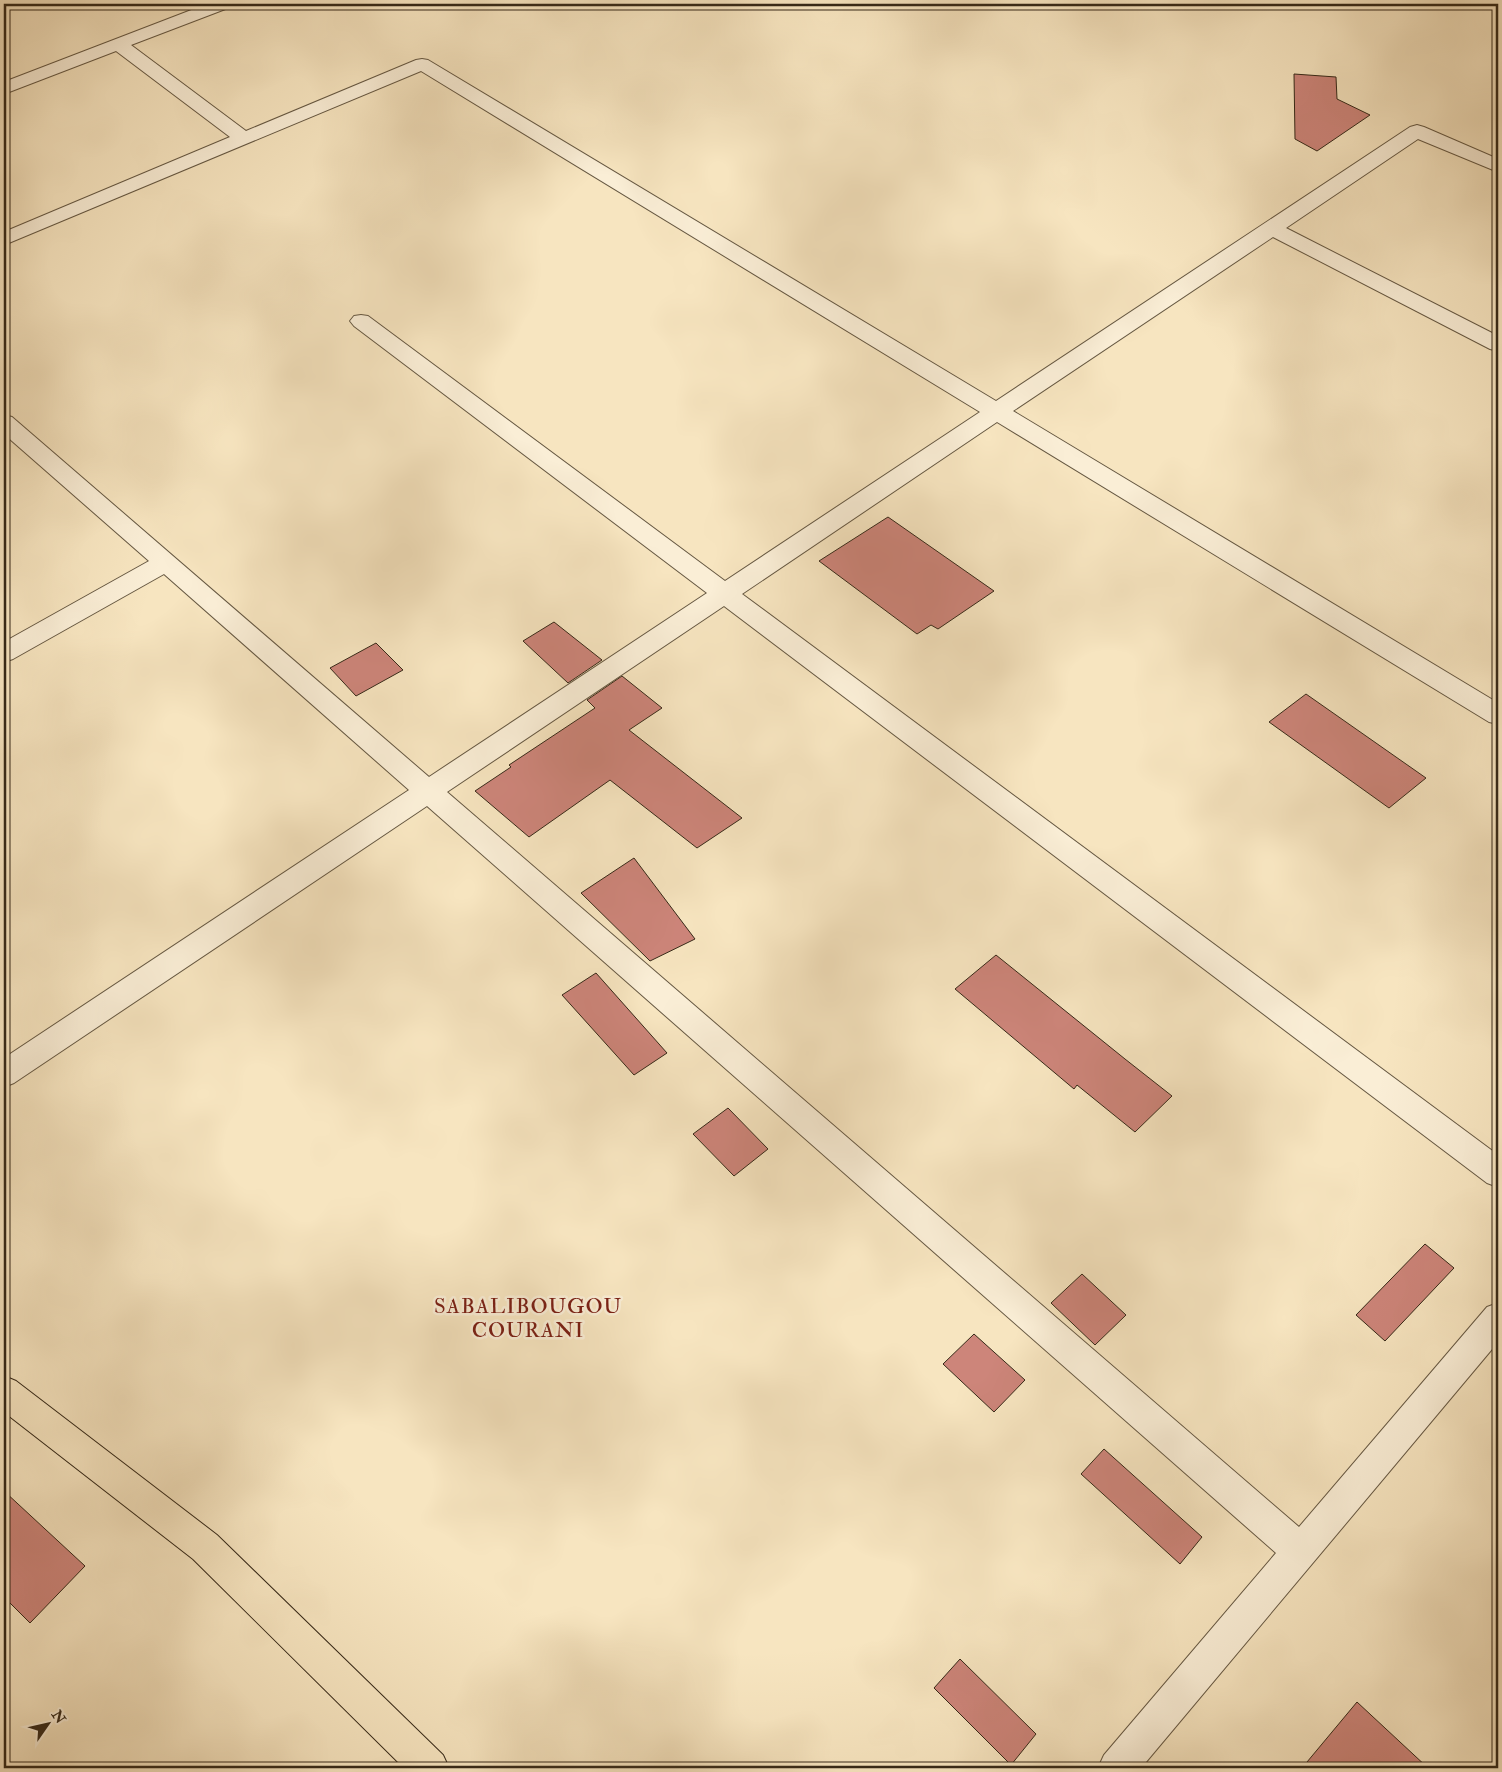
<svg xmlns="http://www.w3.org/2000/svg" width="1502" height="1772" font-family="'IM FELL Double Pica',serif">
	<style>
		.building { fill: #cd857a; stroke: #362918 }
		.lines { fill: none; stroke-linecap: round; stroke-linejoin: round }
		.minor-casing { stroke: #665842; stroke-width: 2 }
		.major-casing { stroke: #362918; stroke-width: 2 }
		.minor { fill: #faeed6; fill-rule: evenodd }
		.major { fill: #f7e5c0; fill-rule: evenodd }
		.labels { text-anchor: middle; stroke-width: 5; stroke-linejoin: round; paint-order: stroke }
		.quarter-label { font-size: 21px; letter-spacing: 1px; fill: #7a1f14; stroke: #faeed6 }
	</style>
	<rect width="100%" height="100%" fill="#f7e5c0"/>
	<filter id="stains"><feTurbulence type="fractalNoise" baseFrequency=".004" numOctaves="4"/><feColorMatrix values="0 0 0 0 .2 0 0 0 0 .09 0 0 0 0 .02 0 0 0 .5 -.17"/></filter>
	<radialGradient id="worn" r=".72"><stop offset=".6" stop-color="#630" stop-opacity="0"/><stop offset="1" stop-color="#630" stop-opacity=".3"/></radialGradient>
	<g class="building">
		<polygon points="1294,74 1336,77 1337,99 1370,115 1317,151 1295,139"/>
		<polygon points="888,517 994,591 938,629 931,625 917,634 819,561"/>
		<polygon points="554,622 602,660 568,683 523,641"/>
		<polygon points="376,643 403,670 356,696 330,668"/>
		<polygon points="622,676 662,708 629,730 742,818 697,848 610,780 529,837 475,791 511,767 509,765 595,708 587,700"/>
		<polygon points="1306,694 1426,778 1389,808 1269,722"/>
		<polygon points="634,858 695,939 650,961 581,893"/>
		<polygon points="996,955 1125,1059 1172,1096 1135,1132 1077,1085 1074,1089 955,989"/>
		<polygon points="596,973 667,1053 634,1075 562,995"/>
		<polygon points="728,1108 768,1149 734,1176 693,1134"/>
		<polygon points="1425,1244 1454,1268 1385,1341 1356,1315"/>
		<polygon points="1082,1274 1126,1315 1095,1345 1051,1303"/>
		<polygon points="974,1334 1025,1380 994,1412 943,1364"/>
		<polygon points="1104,1449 1202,1537 1180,1564 1081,1474"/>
		<polygon points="4,1491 85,1566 30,1623 4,1597"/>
		<polygon points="960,1659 1036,1734 1011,1765 934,1688"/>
		<polygon points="1357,1702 1428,1768 1302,1768"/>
	</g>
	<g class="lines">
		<g class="minor-casing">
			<polygon id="minor" points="207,4 231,4 228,8 131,45 246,131 416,60 422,59 428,60 996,401 1410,127 1417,125 1424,127 1498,159 1498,172 1418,139 1286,228 1498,336 1498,351 1490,349 1273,237 1013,411 1498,703 1498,724 1489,722 997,422 742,594 1498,1155 1498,1187 1487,1183 724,606 447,792 1299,1527 1487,1307 1498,1303 1498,1342 1141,1768 1098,1768 1104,1755 1276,1553 427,806 14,1083 4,1087 4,1058 409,790 164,574 13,659 4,662 4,642 149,561 4,434 4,415 12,417 429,777 707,593 354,326 350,321 354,316 361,315 368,316 725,581 980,412 421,71 4,245 4,232 230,137 116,51 4,94 4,82"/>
		</g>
		<g class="major-casing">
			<polygon id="major" points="4,1376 16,1381 217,1535 443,1755 449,1768 404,1768 193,1559 4,1412"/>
		</g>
		<use href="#minor" class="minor"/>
		<use href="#major" class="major"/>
	</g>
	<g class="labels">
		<g class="quarter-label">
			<text x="528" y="1313">SABALIBOUGOU<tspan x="528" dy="24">COURANI</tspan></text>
		</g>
	</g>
	<rect width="1502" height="1772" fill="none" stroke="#f7e5c0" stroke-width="20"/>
	<rect x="5" y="5" width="1492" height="1762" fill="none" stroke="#362918" stroke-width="2.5"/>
	<rect x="10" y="10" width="1482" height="1752" fill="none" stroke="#362918"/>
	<g transform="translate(48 1724) rotate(56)" stroke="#faeed6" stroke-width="4" paint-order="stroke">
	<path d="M0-4L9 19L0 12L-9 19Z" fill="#362918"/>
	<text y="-8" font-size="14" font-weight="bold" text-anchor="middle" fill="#362918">N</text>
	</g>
	<rect width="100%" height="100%" filter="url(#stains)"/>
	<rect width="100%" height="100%" fill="url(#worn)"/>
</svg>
